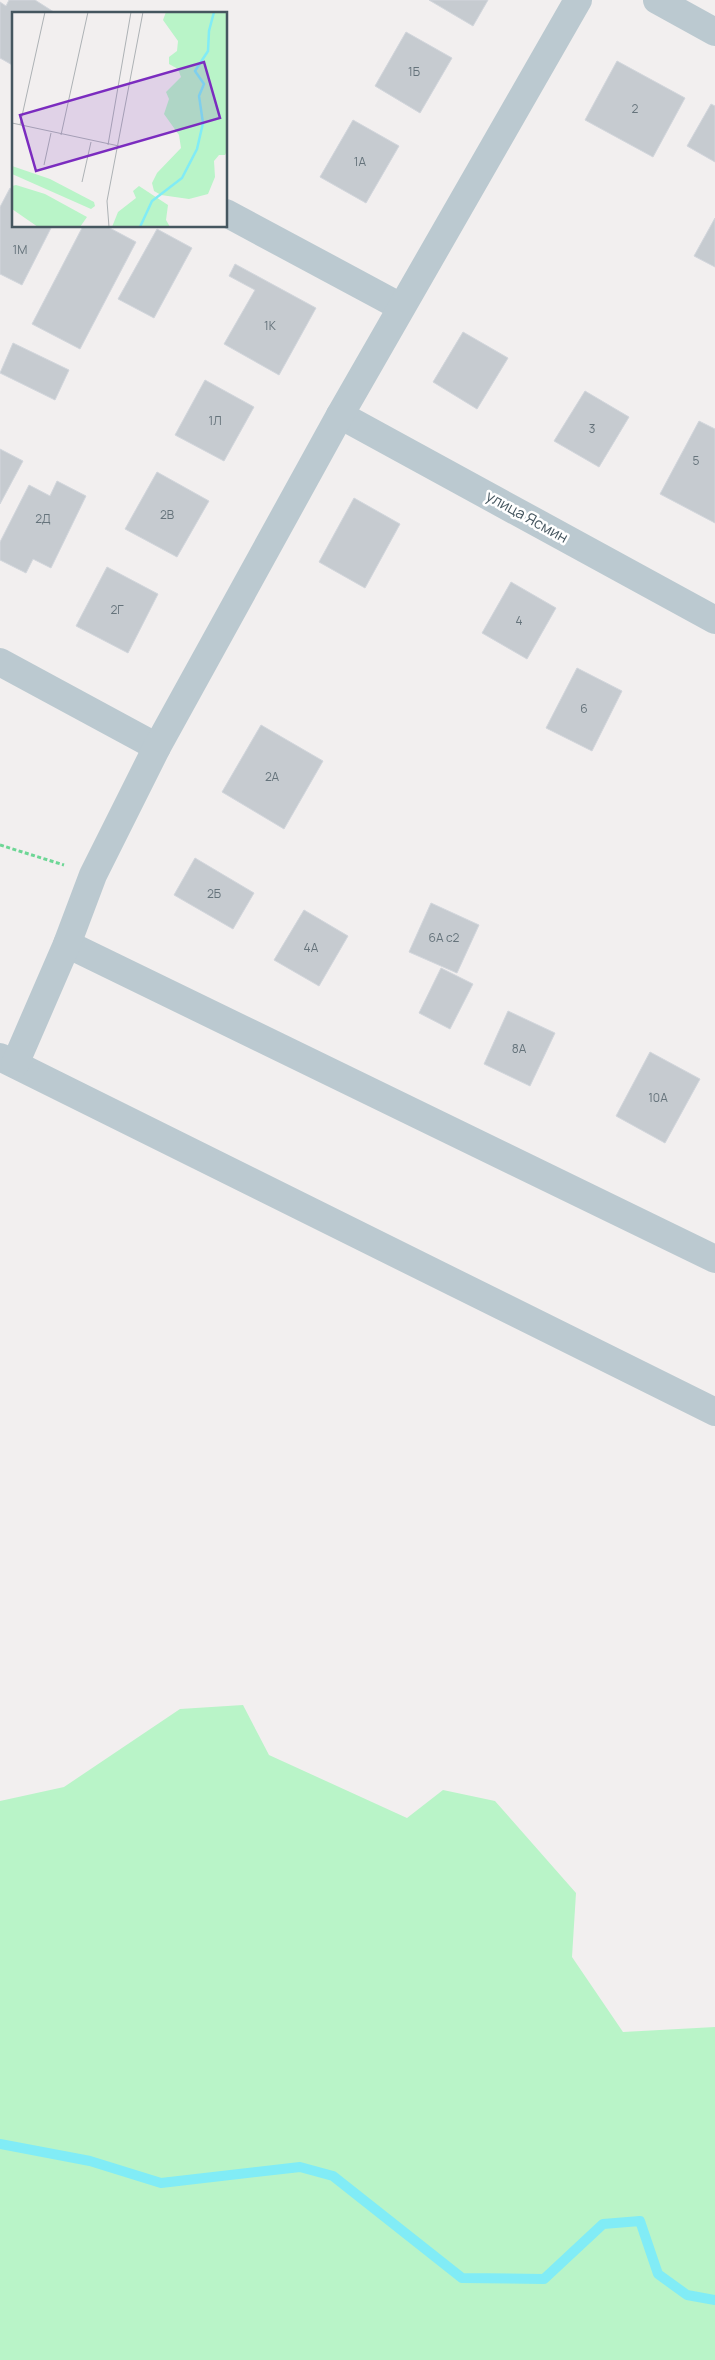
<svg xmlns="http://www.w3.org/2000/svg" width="715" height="2360" font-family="Manrope,sans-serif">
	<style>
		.green { fill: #b9f4c8 }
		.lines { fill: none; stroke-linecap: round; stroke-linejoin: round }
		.stream { stroke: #81ecf6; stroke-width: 10 }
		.building { fill: #c6cbd0; stroke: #d2d6dc }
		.path { stroke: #6dd695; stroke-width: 3; stroke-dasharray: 4 2.5; stroke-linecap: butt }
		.minor { stroke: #bbc9d0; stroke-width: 28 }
		.labels { text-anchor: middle; stroke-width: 5; stroke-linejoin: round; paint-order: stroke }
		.number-label { font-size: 12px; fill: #65737b }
		.street-label { font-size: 15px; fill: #45565f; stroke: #fff }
		.inset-river { fill: none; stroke: #81ecf6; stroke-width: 2.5 }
		.inset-road { fill: none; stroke: #adb2b5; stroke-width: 1 }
		.view { fill: #7b2cbf; fill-opacity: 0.15; stroke: #7b2cbf; stroke-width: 2.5 }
		.inset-edge { fill: none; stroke: #45565f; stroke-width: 2.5 }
	</style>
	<rect width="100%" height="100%" fill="#f2efef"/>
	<polygon class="green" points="243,1705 269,1755 407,1818 443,1790 495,1801 576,1893 572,1957 623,2032 715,2027 715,2360 0,2360 0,1801 64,1787 180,1709"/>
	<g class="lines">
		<polyline class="stream" points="0,2144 90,2161 161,2183 300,2167 333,2176 462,2278 544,2279 603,2224 640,2221 658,2274 687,2295 715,2300"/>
	</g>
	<g class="building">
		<polygon points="9,0 35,0 57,14 14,14 14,66 0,58 0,2 6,6"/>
		<polygon points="429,0 488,0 473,26"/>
		<polygon points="406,32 452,58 420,113 375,86"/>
		<polygon points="617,61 685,98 653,157 585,120"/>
		<polygon points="711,104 715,106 715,162 687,146"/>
		<polygon points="353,120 399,146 366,203 320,177"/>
		<polygon points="10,188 14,190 14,226 52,226 22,285 0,274 0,207"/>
		<polygon points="715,218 715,267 694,256"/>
		<polygon points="83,226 106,226 136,242 80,349 32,324"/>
		<polygon points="157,229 192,248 154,318 118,299"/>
		<polygon points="235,264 316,308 279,375 224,344 255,290 229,276"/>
		<polygon points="463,332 508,358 477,409 433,382"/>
		<polygon points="13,343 69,370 55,400 0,373"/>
		<polygon points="205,380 254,407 224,461 175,435"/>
		<polygon points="585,391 629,417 599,467 554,441"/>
		<polygon points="699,421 715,429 715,523 660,494"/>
		<polygon points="0,449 23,461 0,504"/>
		<polygon points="157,472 209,501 177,557 125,529"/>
		<polygon points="57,481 86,496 51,568 33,559 26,573 0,560 0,542 29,485 50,496"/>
		<polygon points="354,498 400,524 365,588 319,562"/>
		<polygon points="107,567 158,594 128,653 76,626"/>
		<polygon points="511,582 556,608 527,659 482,633"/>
		<polygon points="577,668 622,691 592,751 546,728"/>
		<polygon points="261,725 323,761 284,829 222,792"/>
		<polygon points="195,858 254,893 233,929 174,895"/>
		<polygon points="431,903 479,925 457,973 409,952"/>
		<polygon points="304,910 348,936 319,986 274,960"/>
		<polygon points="441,968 473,984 450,1029 419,1013"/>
		<polygon points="508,1011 555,1033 530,1086 484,1064"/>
		<polygon points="650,1052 700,1079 665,1143 616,1116"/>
	</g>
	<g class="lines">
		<polyline class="path" points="0,845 64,865"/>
		<g class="minor">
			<polyline points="657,0 715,32"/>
			<polyline points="226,213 401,307"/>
			<polyline points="340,415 715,620"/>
			<polyline points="0,662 157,747"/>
			<polyline points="67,944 715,1259"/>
			<polyline points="0,1057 715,1412"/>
			<polyline points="15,1064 67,944 93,875 157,747 340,415 578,0"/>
		</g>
	</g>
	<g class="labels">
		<g class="number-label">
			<text x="414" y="76">1Б</text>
			<text x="635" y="113">2</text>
			<text x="360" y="166">1А</text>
			<text x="20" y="254">1М</text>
			<text x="270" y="330">1К</text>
			<text x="215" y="425">1Л</text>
			<text x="592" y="433">3</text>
			<text x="696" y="465">5</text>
			<text x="167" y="519">2В</text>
			<text x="43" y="523">2Д</text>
			<text x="117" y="614">2Г</text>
			<text x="519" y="625">4</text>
			<text x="584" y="713">6</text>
			<text x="272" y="781">2А</text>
			<text x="214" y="898">2Б</text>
			<text x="444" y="942">6А с2</text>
			<text x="311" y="952">4А</text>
			<text x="519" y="1053">8А</text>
			<text x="658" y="1102">10А</text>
		</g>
		<g class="street-label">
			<text transform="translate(527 517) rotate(29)" y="5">улица Ясмин</text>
		</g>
	</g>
	<g transform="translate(12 12)">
		<rect width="215" height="215" fill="#f2efef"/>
		<path d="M154 0H215V139L213 143H207L202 149 203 165 196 182 177 187 149 183 142 179 140 171 145 161 169 136 167 123 152 102 157 87 154 80 169 65 166 57 157 52V45L165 39 166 29 151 8ZM0 154 38 167 82 190 83 194 79 197 0 162ZM4 173 33 182 75 205 68 215H26L0 197V174ZM127 174 156 193 154 208 158 215H100L106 200 124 186 121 179Z" fill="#b9f4c8"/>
		<path class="inset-river" d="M128 215 140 189 170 166 185 137 191 111 187 84 192 72 183 59 196 39 197 19 202 0"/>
		<path class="inset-road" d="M0 111 107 134M8 113 33 0M49 123 76 0M96 133 119 0M32 153 39 121M70 170 79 130M97 215 95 189 131 0"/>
		<path class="view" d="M192 50 208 106 24 159 8 103Z"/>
		<rect width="215" height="215" class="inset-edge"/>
	</g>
</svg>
